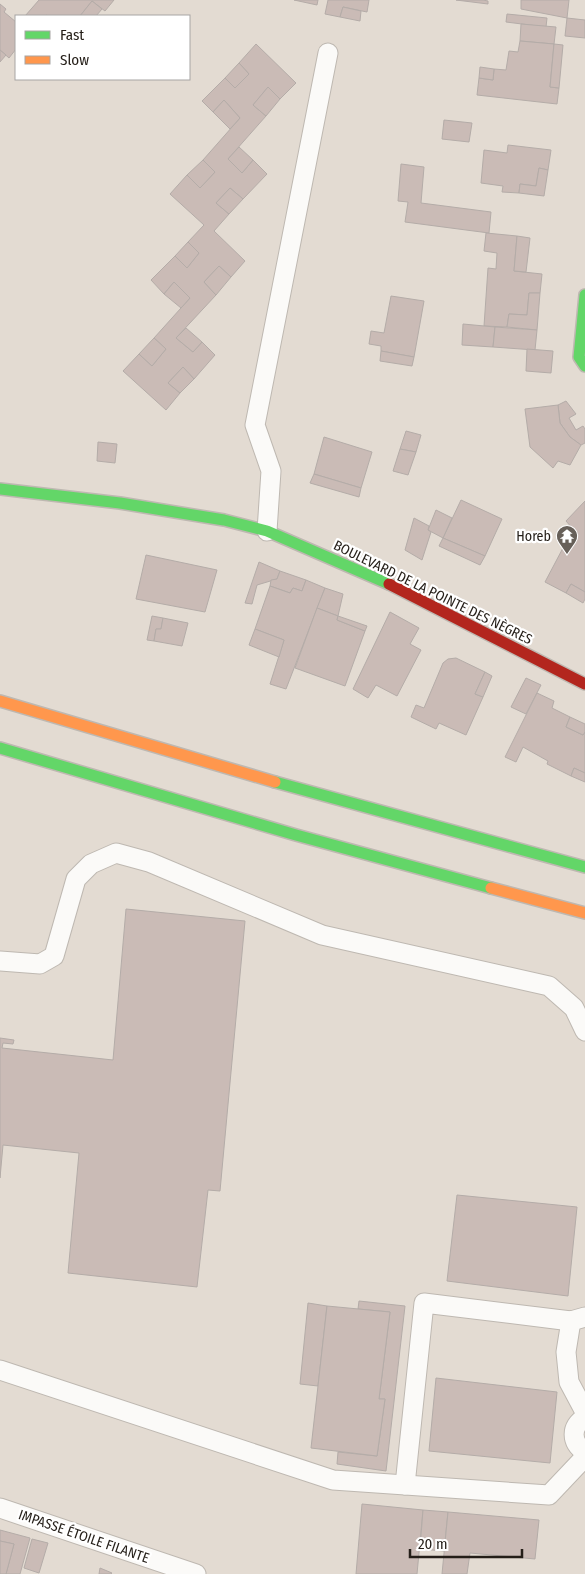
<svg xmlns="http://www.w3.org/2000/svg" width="585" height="1574" font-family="'Fira Sans Condensed',sans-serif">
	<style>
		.building { fill: #cabbb6; stroke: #b4aca8 }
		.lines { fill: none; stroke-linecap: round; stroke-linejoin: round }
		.lane-casing { stroke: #beb8b1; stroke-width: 21 }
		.fast-casing { stroke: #beb8b1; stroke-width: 14 }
		.slow-casing { stroke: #beb8b1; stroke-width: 14 }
		.jam-casing { stroke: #beb8b1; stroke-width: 14 }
		.lane { stroke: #fbfaf8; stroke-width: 19 }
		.fast { stroke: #63d668; stroke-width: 11 }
		.slow { stroke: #ff974d; stroke-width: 11 }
		.jam { stroke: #b3261e; stroke-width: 11 }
		.labels { text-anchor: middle; stroke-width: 4.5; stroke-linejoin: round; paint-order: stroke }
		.poi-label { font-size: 14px; fill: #241e18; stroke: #fff; text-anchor: end }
		.street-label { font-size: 14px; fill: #241e18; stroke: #fff }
	</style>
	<rect width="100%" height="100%" fill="#e3dbd2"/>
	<g class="building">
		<polygon points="39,0 114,0 105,11 92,1 80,16 48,16 46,15 45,16 25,16"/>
		<polygon points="294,0 318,0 317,5"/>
		<polygon points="328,0 369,0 367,12 343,7 340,17 325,14"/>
		<polygon points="456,0 483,0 488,1 488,4"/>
		<polygon points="521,0 569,0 567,18 521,9"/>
		<polygon points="92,1 102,9 96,16 80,16"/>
		<polygon points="0,4 6,9 4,12 16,22 16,49 9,58 0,50"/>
		<polygon points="343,7 361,11 360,21 340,17"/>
		<polygon points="507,14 547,18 546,27 506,22"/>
		<polygon points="567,18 585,20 585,38 565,36"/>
		<polygon points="521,24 556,27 554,44 520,41"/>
		<polygon points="520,41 554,44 550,87 559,88 557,104 477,95 479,78 493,80 494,69 506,70 509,51 518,52"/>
		<polygon points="256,44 296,83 280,99 268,87 253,105 266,116 228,159 242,173 253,160 267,174 243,199 230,188 216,203 229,214 214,231 245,261 231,277 219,266 204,282 216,295 176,338 193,352 202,342 215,355 194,379 183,367 168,383 180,393 166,410 123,371 139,354 152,366 166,349 154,338 190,298 174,282 164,294 151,280 175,256 187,268 199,253 188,242 204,225 170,194 187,175 200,188 215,172 203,160 240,118 224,100 213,112 202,101 225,78 235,88 249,74 239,63"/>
		<polygon points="554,44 563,45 559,88 550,87"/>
		<polygon points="0,50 6,55 0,62"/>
		<polygon points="239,63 249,74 235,88 225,78"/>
		<polygon points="480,67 494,69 493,80 479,78"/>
		<polygon points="268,87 280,99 266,116 253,105"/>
		<polygon points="224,100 240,118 230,129 213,112"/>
		<polygon points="444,120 472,123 469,142 442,139"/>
		<polygon points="508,145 551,150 548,170 539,168 536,186 520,184 519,193 502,192 503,186 481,183 484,150 507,153"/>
		<polygon points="239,147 253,160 242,173 228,159"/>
		<polygon points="203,160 215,172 200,188 187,175"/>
		<polygon points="401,164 424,167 421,203 491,212 489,233 405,222 408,202 398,201"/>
		<polygon points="539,168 548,170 544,196 519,193 520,184 536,186"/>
		<polygon points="230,188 243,199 229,214 216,203"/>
		<polygon points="486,233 517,236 514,271 542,274 540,293 529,293 527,315 509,314 507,327 484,326 488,268 496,269 497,253 484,251"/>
		<polygon points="517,236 530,238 526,272 514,271"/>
		<polygon points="188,242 199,253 187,268 175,256"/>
		<polygon points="219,266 231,277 216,295 204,282"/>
		<polygon points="174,282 190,298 181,308 164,294"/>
		<polygon points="529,293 540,293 537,330 507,327 509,314 527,315"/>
		<polygon points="391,296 424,301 414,357 381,351 381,346 369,344 371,331 384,333"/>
		<polygon points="463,324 495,327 493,347 462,345"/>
		<polygon points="495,327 537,330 535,350 493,347"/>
		<polygon points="186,328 202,342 193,352 176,338"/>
		<polygon points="154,338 166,349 152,366 139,354"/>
		<polygon points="527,349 553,351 551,373 526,371"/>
		<polygon points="381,351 414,357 412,366 380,361"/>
		<polygon points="183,367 194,379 180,393 168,383"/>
		<polygon points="566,401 576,414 569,418 576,430 583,426 585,429 585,443 581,445 570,437 560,423 558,405"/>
		<polygon points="558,405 560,423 570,437 581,445 570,465 558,461 553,468 530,447 525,409"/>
		<polygon points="406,431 421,435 416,452 400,449"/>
		<polygon points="324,437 372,452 361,488 314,474"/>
		<polygon points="98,442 117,444 115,463 97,461"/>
		<polygon points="400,449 416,452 408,475 393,471"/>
		<polygon points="314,474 361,488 359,497 310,483"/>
		<polygon points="461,500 502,519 485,556 443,538"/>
		<polygon points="585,501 585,592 571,584 566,593 545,582 573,529 566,521"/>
		<polygon points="436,510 452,518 443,538 428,530"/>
		<polygon points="414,518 429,526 428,530 431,532 422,560 405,550"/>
		<polygon points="443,538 485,556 480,565 439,546"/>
		<polygon points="146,555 217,570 205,612 136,599"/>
		<polygon points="259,562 280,571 277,579 257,585 252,604 245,603"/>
		<polygon points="280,571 306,580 302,591 293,588 290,593 270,586 271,580 277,579"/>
		<polygon points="306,580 325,588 286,689 270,684 284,640 255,629 270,586 290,593 293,588 302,591"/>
		<polygon points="571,584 585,592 585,599 583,603 566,593"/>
		<polygon points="325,588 343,594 338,616 317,608"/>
		<polygon points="317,608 338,616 337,620 365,631 345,686 295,668"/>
		<polygon points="390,612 419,628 410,644 421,650 397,696 376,685 368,698 353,689"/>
		<polygon points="152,616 163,618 161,629 156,629 154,641 147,640"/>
		<polygon points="338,616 367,626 365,631 337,620"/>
		<polygon points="163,618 188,623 182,646 154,641 156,629 161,629"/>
		<polygon points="255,629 284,640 279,657 249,645"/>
		<polygon points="456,658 485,672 475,694 483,697 466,735 439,723 436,729 411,717 416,705 424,708 443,663 448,659"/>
		<polygon points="485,672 492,676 483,697 475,694"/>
		<polygon points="526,678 541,685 526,714 511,707"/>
		<polygon points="537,693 554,701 552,708 570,717 566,727 583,735 585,732 585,773 574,768 571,776 547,764 548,761 523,747 516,762 505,757"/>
		<polygon points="570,717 585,724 585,732 583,735 566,727"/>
		<polygon points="574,768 585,773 585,782 571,776"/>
		<polygon points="126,909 245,921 220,1191 208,1190 197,1287 68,1273 79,1153 3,1145 0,1178 0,1038 14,1040 13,1044 3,1043 2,1048 113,1060"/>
		<polygon points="457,1195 577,1207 568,1296 447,1281"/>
		<polygon points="359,1301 405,1306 386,1471 337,1464 338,1452 377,1456 385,1399 379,1399 390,1312 358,1309"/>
		<polygon points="308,1303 327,1306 318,1386 300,1384"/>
		<polygon points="327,1306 390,1312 379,1399 385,1399 377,1456 311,1448"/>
		<polygon points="436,1378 557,1392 550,1463 429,1451"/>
		<polygon points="362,1504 423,1510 417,1574 356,1574"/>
		<polygon points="423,1510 448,1512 444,1551 420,1549"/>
		<polygon points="448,1512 539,1520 535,1559 470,1553 467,1574 442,1574"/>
		<polygon points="0,1530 30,1538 20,1574 6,1574 14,1544 0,1541"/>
		<polygon points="32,1539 48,1543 39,1573 24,1568"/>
		<polygon points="0,1541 14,1544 6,1574 0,1574"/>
		<polygon points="100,1568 112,1573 111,1574 99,1574"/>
	</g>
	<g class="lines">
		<g class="lane-casing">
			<g id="lane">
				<polyline points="267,531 271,471 255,425 328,53"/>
				<polyline points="0,961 40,964 54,956 76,879 91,864 116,853 149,862 322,935 549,986 574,1008 585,1031"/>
				<polyline points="571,1321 566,1352 569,1382 585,1412"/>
				<polyline points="0,1370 333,1480 549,1495 585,1457"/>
				<path d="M585 1418C570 1426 571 1443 585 1452"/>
				<polyline points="405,1485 424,1303 571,1321 585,1317"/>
				<polyline points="0,1508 196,1574"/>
			</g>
		</g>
		<g class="fast-casing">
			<g id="fast">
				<polyline points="585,295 579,357 585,366"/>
				<polyline points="0,489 120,503 224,520 267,531 389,584"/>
				<polyline points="0,748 296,835 491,888"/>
				<polyline points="275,782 585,867"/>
			</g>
		</g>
		<g class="slow-casing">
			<g id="slow">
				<polyline points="0,701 275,782"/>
				<polyline points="491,888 585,913"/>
			</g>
		</g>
		<g class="jam-casing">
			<polyline id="jam" points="389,584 585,684"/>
		</g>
		<use href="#lane" class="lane"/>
		<use href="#fast" class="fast"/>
		<use href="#slow" class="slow"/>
		<use href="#jam" class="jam"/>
	</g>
	<defs>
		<g id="temple-pin" transform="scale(1.125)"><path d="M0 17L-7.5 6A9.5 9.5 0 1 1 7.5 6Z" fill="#676059" stroke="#fff"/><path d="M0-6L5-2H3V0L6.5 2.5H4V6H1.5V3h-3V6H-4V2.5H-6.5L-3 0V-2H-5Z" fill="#fff"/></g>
	</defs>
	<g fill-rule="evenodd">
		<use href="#temple-pin" x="567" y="536"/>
	</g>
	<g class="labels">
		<g class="poi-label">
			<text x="551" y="541">Horeb</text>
		</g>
		<g class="street-label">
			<text transform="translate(433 592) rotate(26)" y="5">BOULEVARD DE LA POINTE DES NÈGRES</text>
			<text transform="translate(84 1536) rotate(19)" y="5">IMPASSE ÉTOILE FILANTE</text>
		</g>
	</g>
	<rect x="15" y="15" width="175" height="65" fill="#ffffff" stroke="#a7a5a3"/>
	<rect x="25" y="31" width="25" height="8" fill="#63d668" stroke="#a7a5a3"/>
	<text x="60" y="40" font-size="15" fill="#241e18">Fast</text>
	<rect x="25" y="56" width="25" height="8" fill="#ff974d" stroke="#a7a5a3"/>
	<text x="60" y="65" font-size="15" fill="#241e18">Slow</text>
	<path d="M410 1549v8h112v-8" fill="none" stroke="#241e18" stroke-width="2.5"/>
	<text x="418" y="1549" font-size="15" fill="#241e18" stroke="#ffffff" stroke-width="4" paint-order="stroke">20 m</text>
</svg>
